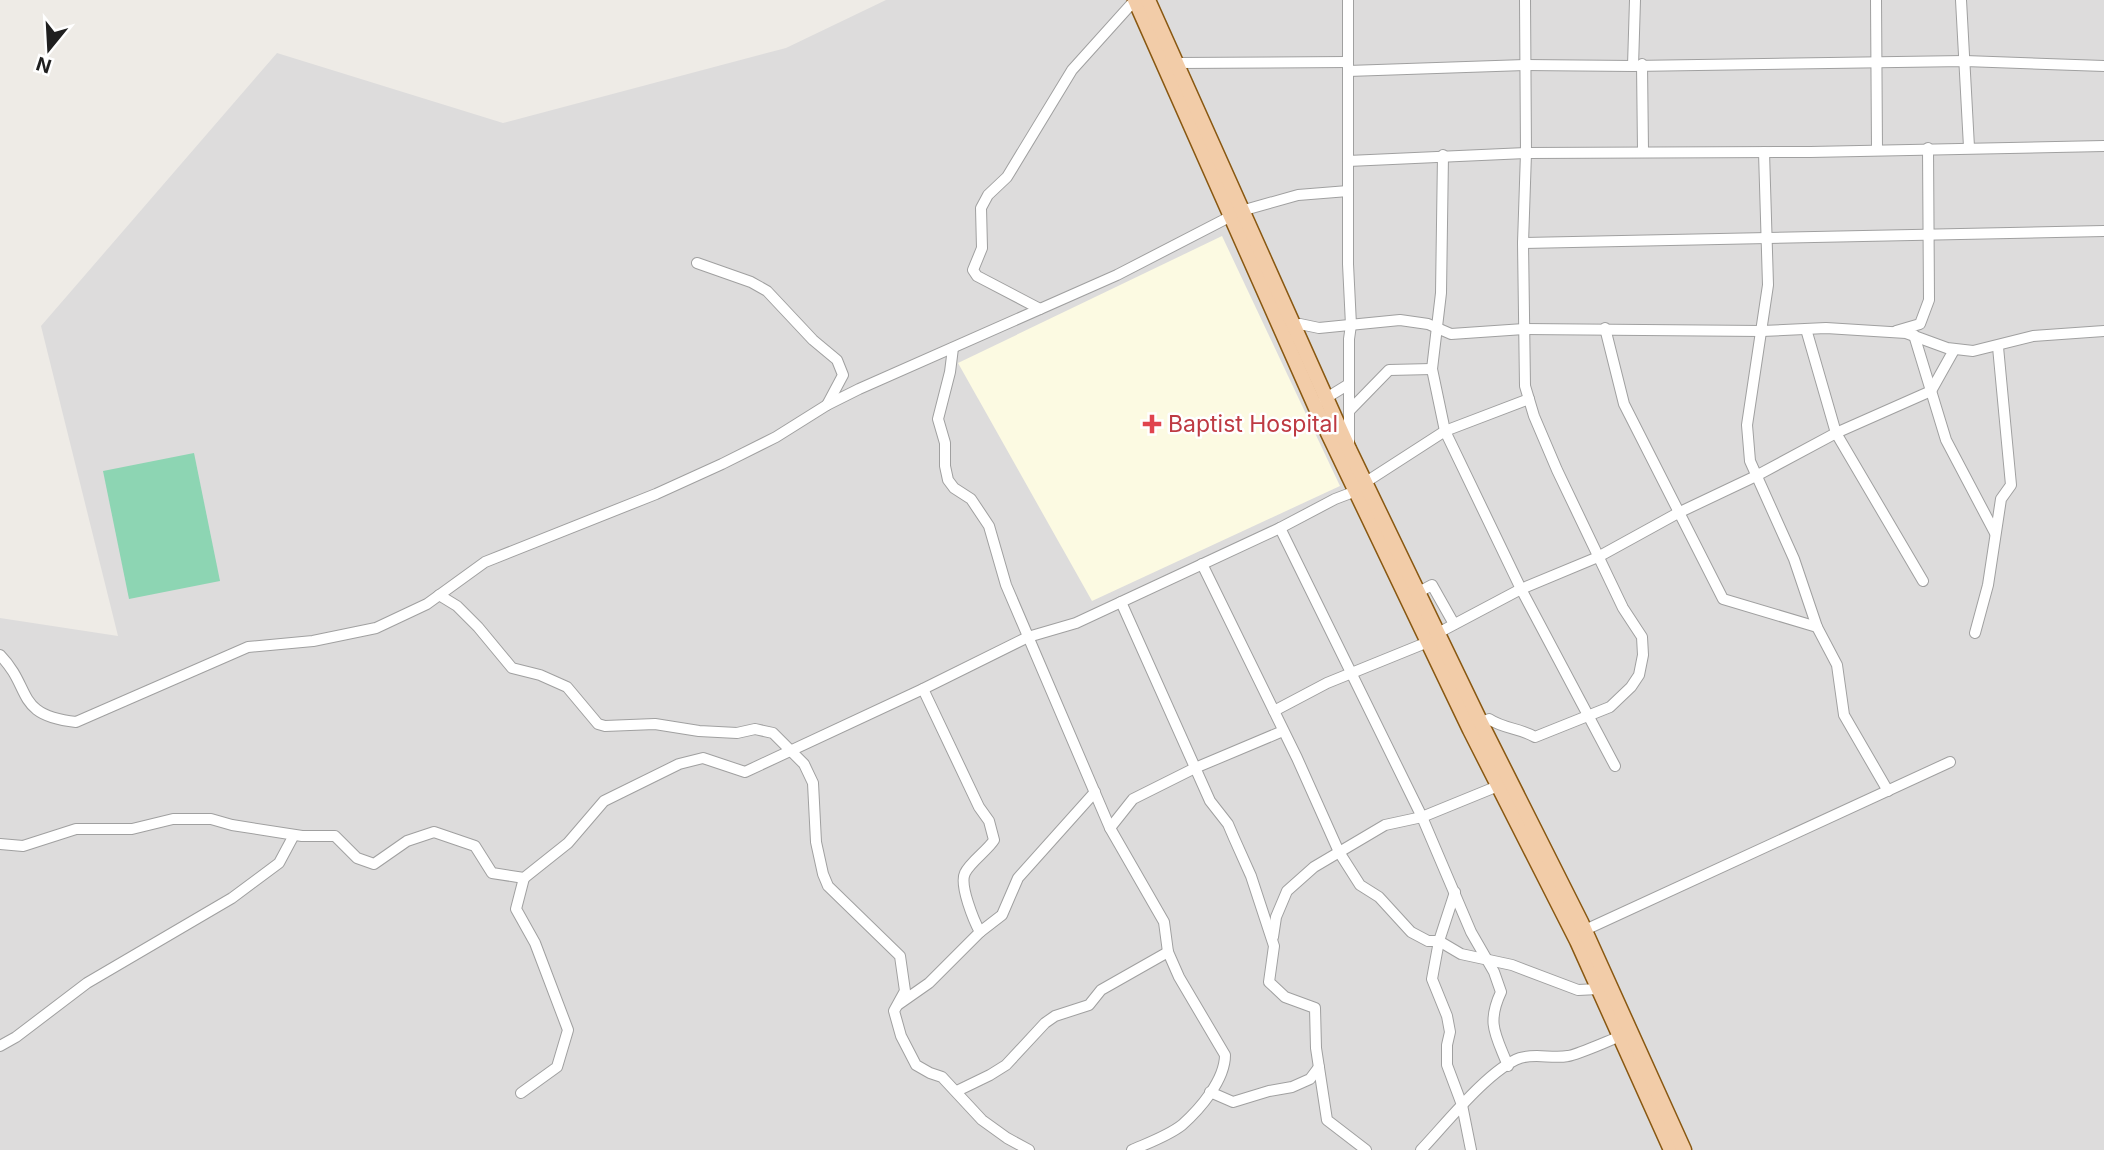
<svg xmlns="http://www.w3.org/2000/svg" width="2104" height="1150" font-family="Inter,sans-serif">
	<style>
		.residential { fill: #dddcdc }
		.education { fill: #fcfae2 }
		.pitch { fill: #8dd5b3 }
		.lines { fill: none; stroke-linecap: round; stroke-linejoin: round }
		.street-casing { stroke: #a0a0a0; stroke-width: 12 }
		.primary-casing { stroke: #895811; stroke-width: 17 }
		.street { stroke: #fff; stroke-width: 10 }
		.primary { stroke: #f2cca8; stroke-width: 14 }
		.health-dot { fill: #e0444e; stroke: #fff; stroke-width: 2.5 }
		.labels { text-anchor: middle; stroke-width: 5; stroke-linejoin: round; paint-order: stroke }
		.health-label { font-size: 23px; fill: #be3a42; stroke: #fff; text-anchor: start }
	</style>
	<rect width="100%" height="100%" fill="#eeebe6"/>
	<polygon class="residential" points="886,0 2104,0 2104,1150 0,1150 0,618 118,636 41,326 277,53 503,123 786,48"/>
	<polygon class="education" points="1222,236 1340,486 1092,601 958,363"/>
	<polygon class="pitch" points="194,453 220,581 129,599 103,471"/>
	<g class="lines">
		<g class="street-casing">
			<g id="street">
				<polyline points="1348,0 1348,264 1351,325 1349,339 1349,444"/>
				<polyline points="1876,0 1877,149"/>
				<polyline points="1961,0 1969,147"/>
				<polyline points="1176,63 1348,62"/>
				<polyline points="1642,64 1643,151"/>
				<polyline points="1633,66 1635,0"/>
				<polyline points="1348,71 1525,65 1633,66 1965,61 2104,66"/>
				<polyline points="1764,152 1768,285 1747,425 1750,461 1794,559 1817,627 1837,665 1844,715 1888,791"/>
				<polyline points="1443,155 1441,293 1432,369 1445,431 1521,589 1615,766"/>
				<polyline points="1348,161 1526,153 1810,152 2104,146"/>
				<polyline points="1523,243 2104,231"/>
				<polyline points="697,263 751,282 767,291 813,340 837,360 843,375 827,405"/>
				<polyline points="1040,309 977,276 973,270 982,248 981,208 988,195 1007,177 1072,70 1135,0"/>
				<polyline points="1293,326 1300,324 1319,328 1400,320 1428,324 1451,334 1524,329 1762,331 1826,328 1906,333 1947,348 1973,351 2033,336 2104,331"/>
				<polyline points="1605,328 1624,404 1723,599 1817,627"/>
				<polyline points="1806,329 1836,433 1923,581"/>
				<polyline points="1896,331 1920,324 1929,300 1928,148"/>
				<polyline points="1914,335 1946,440 1995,533"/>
				<path d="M953 348 950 372 938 419 945 443V466L948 480 954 488 971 499 989 526 1006 585 1110 828 1164 922 1168 952 1179 977 1225 1055C1225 1080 1200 1109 1182 1125 1168 1136 1148 1143 1132 1150"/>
				<polyline points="1323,400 1349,384"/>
				<polyline points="1350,410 1389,370 1432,369"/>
				<path d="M1280 528 1422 817 1471 932 1494 972 1501 992C1486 1024 1496 1035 1508 1066"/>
				<polyline points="1202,564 1297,758 1339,852 1360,885 1379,897 1411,932 1428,941 1439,941 1461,954 1512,965 1578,990 1598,989 1603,985"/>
				<polyline points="439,595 457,606 478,627 512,668 540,675 567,687 598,724 605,726 655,724 699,731 737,733 755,729 773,733 804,764 813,783 816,842 823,874 828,886 900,956 905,991 894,1011 901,1036 916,1065 930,1073 942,1077 982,1120 1007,1138 1029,1150"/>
				<polyline points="1413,595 1432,585 1454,624"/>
				<polyline points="1121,602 1210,801 1228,824 1234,838 1251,876 1274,946 1269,982 1285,997 1315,1008 1316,1048 1327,1120 1366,1150"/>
				<polyline points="1438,633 1521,589 1598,557 1678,513 1756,476 1836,433 1931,391 1954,350"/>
				<polyline points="1975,633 1988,585 2001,499 2011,485 1998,347"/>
				<path d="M0 655C33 689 14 715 76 722L248 647 313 641 376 628 427 604 485 562 656 494 722 464 776 437 827 405 859 389 1117 275 1241 211 1298 195 1348 191"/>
				<polyline points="1274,711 1327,683 1428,642"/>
				<path d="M1481 723 1489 719C1504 729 1520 728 1535 737L1610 707 1631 687 1639 675 1643 655 1642 637 1623 608 1557 470 1534 416 1525 386 1523 243 1526 153 1525 0"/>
				<polyline points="1110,828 1133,799 1195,768 1283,731"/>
				<polyline points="0,844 23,846 76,829 132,829 173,819 211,819 232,825 302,836 335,836 357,858 374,864 407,841 434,832 475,846 492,873 524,878 568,843 604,801 679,764 703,758 745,772 923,689 1028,637 1076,623 1280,528 1335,499 1356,491 1366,482 1445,431 1529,399"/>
				<polyline points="1455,892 1439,941 1432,979 1447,1016 1450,1032 1447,1045 1447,1065 1462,1105 1471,1150"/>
				<polyline points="1585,930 1950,762"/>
				<polyline points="980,932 1002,915 1018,878 1095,792"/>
				<polyline points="1273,937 1276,917 1287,891 1314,867 1385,825 1422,817 1498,786"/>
				<path d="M899 1004 929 983 980 932C974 921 959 885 965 873 970 862 988 850 994 840L989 821 979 807 923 689"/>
				<polyline points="0,1046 16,1037 87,983 232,898 279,863 294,835"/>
				<polyline points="957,1091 990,1075 1006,1065 1045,1023 1055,1016 1089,1005 1101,990 1168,952"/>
				<polyline points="1210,1092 1233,1102 1269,1091 1292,1087 1310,1079 1319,1067"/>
				<polyline points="521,1093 557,1067 568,1030 535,943 516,909 524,878"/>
				<path d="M1421 1150C1444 1126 1489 1069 1520 1058 1536 1053 1552 1059 1568 1056 1573 1056 1620 1037 1623 1034"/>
			</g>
		</g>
		<g class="primary-casing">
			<g id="primary">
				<polyline points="1135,0 1315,406 1470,730 1577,941 1671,1150"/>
				<polyline points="1148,0 1349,449 1481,723 1581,922 1684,1150"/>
			</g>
		</g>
		<use href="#street" class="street"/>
		<use href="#primary" class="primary"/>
	</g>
	<path class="health-dot" d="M1148.5 413.5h7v7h7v7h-7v7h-7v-7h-7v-7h7z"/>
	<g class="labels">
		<g class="health-label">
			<text x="1168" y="432">Baptist Hospital</text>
		</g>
	</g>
	<g transform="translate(49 49) rotate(198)" stroke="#ffffff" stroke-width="5" paint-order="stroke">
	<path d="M0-5L12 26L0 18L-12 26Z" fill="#1f1f1f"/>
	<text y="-10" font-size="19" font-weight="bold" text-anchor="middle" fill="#1f1f1f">N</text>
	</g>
</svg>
